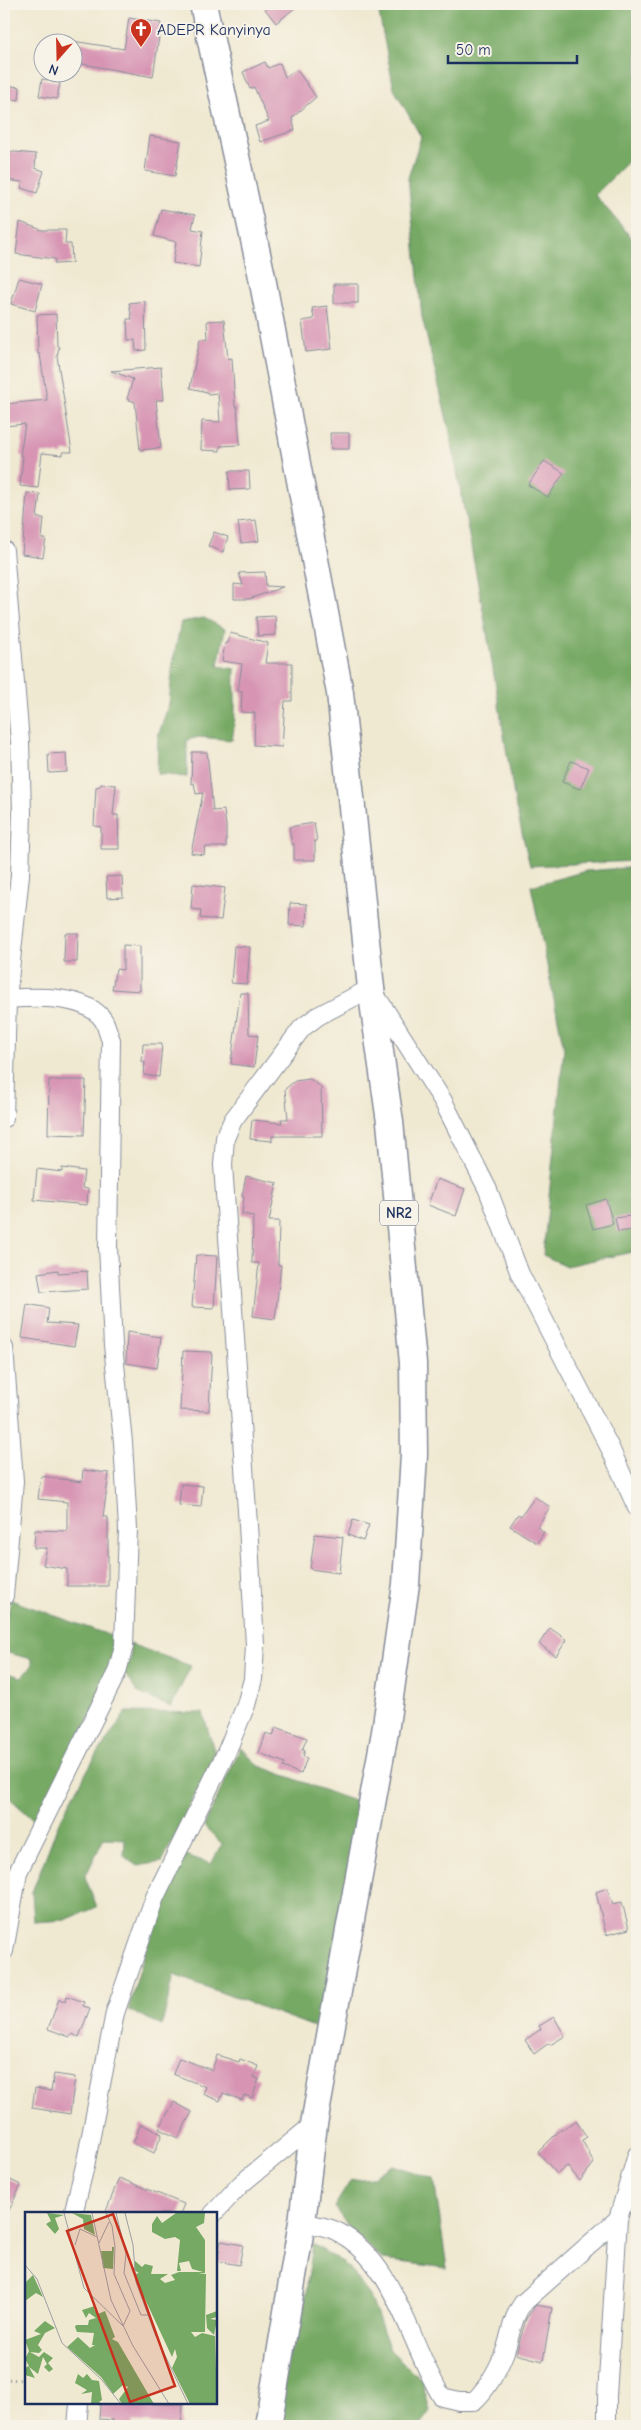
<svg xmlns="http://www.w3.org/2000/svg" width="641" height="2430" font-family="'Comic Neue',sans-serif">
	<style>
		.forest { fill: #76a964; stroke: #486c61 }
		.building { fill: #d794b3 }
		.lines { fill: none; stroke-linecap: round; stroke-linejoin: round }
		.minor-casing { stroke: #868c98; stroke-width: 20 }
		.highway-casing { stroke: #868c98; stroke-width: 29 }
		.path { stroke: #868c98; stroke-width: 3; stroke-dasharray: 1 4; stroke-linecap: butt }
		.minor { stroke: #fff; stroke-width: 18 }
		.highway { stroke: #fff; stroke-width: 26 }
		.labels { text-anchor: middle; stroke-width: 4; stroke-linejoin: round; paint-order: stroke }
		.shield { fill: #f7f3e8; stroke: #5d6a87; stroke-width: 1 }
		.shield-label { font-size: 15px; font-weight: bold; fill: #1b2f5e }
		.poi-label { font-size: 16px; fill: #1b2f5e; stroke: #f7f3e8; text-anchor: start }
		.inset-road { fill: none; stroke: #9b9fa4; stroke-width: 1 }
		.view { fill: #c8321e; fill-opacity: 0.15; stroke: #c8321e; stroke-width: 2.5 }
		.inset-edge { fill: none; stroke: #1b2f5e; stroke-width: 2.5 }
	</style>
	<rect width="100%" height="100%" fill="#f7f3e8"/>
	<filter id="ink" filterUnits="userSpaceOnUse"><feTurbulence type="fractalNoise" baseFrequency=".02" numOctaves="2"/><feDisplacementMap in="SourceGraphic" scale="10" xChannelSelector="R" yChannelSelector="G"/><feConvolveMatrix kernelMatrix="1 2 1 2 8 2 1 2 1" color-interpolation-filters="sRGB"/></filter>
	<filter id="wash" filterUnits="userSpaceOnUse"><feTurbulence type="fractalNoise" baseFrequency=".0096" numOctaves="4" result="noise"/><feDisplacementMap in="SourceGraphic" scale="20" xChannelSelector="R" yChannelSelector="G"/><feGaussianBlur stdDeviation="1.12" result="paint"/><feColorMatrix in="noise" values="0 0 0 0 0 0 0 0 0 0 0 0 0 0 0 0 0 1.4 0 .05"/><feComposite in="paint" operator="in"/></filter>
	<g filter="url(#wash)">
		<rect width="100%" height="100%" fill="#f0e9d2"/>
		<g class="forest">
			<polygon points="377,4 637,4 637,153 595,195 637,244 637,861 530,866 516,808 486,627 449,428 422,317 408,178 421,137 394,89"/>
			<path d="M204 618 225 629 218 666 235 669C234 693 237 716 232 740L199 737 187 740V777L157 774 158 736 169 704 173 661 181 622Z"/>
			<polygon points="637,867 637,1262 632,1252 566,1266 543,1255 564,1049 531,886 586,871"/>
			<polygon points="11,1600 117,1638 110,1679 35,1821 4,1793 4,1672 21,1677 32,1666 32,1659 4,1652 4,1629"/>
			<polygon points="130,1644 191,1666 171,1707 137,1692 121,1668 131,1659"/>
			<polygon points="126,1712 203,1713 215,1754 162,1862 137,1866 124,1856 125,1839 104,1838 85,1877 97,1907 65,1920 34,1922 32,1892 59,1822 92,1762"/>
			<polygon points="241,1747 257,1765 364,1805 328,2016 317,2028 174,1975 162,2025 128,2010 155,1919 186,1855 211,1864 222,1844 204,1826"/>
			<polygon points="393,2165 434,2179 447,2268 383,2260 353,2233 334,2207 351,2180 371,2178"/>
			<polygon points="313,2244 347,2266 370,2296 390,2350 422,2380 430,2411 419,2426 279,2426 285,2365 305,2300"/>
		</g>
		<g id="blocks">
			<g class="building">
				<polygon points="261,4 300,4 276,23"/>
				<polygon points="129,18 161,23 153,77 72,62 72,41 124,49"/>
				<polygon points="265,62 268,68 280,63 285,77 297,70 316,97 292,118 295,130 260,142 255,126 269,121 254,87 250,89 243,72"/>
				<polygon points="42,79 60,82 57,99 39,96"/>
				<polygon points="4,85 20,87 19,100 4,98"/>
				<polygon points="150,136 181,141 175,176 145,171"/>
				<polygon points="4,151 36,154 35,168 44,171 37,193 21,188 23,182 4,180"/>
				<polygon points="161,209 195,215 192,229 203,231 199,267 173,263 176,242 154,236"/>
				<polygon points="20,222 42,230 66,230 65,244 71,244 72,263 55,264 55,259 16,254"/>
				<polygon points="19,278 42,284 35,311 11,304"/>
				<rect x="334" y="284" width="24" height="19"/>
				<polygon points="145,301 146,350 136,351 135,340 128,340 127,319 132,319 129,303"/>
				<polygon points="327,306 332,349 306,352 302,321 314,319 312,308"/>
				<polygon points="56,314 57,346 59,347 57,356 72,452 63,452 63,455 42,453 38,488 20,486 23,456 20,456 25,424 4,426 4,404 47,400 40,354 38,354 37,315"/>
				<polygon points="224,320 228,359 232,358 235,406 237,406 240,445 220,446 220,451 201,450 202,421 220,422 218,393 208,394 207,392 190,388 200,339 208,340 207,321"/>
				<polygon points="161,367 164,400 156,400 161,448 140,450 135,402 127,399 133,379 111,371"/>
				<polygon points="330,433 349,433 349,449 331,449"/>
				<polygon points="544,461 564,473 548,497 528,485"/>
				<polygon points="229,471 249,471 250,489 230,490"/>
				<polygon points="27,493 40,494 37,518 44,518 42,539 46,539 43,557 22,554"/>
				<polygon points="256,520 259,541 241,543 238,522"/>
				<polygon points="214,532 228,537 223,552 208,546"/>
				<polygon points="265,572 266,586 283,587 249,599 234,599 234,584 243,585 239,573"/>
				<polygon points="275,616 276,635 258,636 256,617"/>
				<polygon points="230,633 268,643 265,663 292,663 292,701 285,701 282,747 254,745 255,713 241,712 242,692 238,691 242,664 222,661 225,643 228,643"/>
				<polygon points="192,752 207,752 213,811 224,810 226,826 226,847 205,847 204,855 191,853 203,793 196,794 194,783 191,784"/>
				<polygon points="66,753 67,772 49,773 48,754"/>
				<polygon points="571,761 589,768 580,789 562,782"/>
				<polygon points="101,784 116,785 113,815 118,815 119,849 101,849 101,827 94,826 96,787 100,786"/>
				<polygon points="314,823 317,841 315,841 315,860 294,860 294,844 292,844 289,827"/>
				<polygon points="122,876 123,897 107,898 106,877"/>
				<polygon points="193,884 225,888 221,920 200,918 201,910 191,909"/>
				<polygon points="290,903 307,904 306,926 289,925"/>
				<polygon points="65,933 78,933 77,962 64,962"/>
				<polygon points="123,945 140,946 140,991 112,989 116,969 123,970"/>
				<polygon points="234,946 250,947 247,984 231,983"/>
				<polygon points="240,993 248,993 249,1034 258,1035 254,1067 231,1064"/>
				<polygon points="143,1044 162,1044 159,1077 144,1075 145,1062 142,1062"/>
				<polygon points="310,1079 321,1087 322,1136 272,1136 272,1141 250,1139 252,1120 282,1123 281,1119 288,1119 285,1089 295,1081"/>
				<polygon points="49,1080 86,1080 84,1135 48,1134"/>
				<polygon points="62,1168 84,1171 82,1188 88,1189 87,1205 34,1200 37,1169 62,1172"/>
				<polygon points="246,1176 277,1183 269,1221 279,1221 278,1265 281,1265 275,1319 253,1316 259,1263 252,1263 253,1216 242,1214 244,1196 242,1196"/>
				<polygon points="437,1179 465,1189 456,1216 428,1205"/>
				<polygon points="606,1199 613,1224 593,1229 586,1205"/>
				<polygon points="631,1216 633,1230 618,1232 615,1218"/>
				<polygon points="196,1255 217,1256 214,1308 192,1307"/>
				<polygon points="58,1270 58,1273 87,1271 88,1289 41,1292 38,1273"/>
				<polygon points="27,1304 49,1308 47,1323 78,1325 74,1346 22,1338"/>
				<polygon points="127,1332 161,1337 157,1368 126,1363"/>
				<polygon points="183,1351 212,1352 209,1411 180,1410"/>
				<polygon points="83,1470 109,1473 103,1517 108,1517 108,1586 67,1586 67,1569 43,1565 47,1548 34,1548 35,1530 67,1531 67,1502 38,1499 41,1476 82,1482"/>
				<polygon points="181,1484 203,1486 201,1507 179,1505"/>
				<polygon points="535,1497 550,1507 537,1527 544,1532 537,1543 510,1526 518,1514 521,1516"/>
				<polygon points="353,1520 369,1525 363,1541 348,1535"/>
				<polygon points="315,1534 343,1537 339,1573 310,1569"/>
				<polygon points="550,1628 567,1640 556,1656 539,1644"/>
				<polygon points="276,1727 307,1738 302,1750 305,1750 303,1756 307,1758 301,1774 283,1767 285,1763 259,1753 266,1733 273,1736"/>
				<polygon points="607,1888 613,1904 622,1902 629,1929 606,1935 596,1892"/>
				<polygon points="67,1996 84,2002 83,2006 90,2008 79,2037 72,2034 70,2037 48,2029 59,1999 65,2001"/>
				<polygon points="554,2017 565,2036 550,2045 549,2043 534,2054 525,2040 541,2029 539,2026"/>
				<polygon points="217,2055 239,2062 240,2059 258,2066 254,2077 259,2079 252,2098 244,2095 242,2100 223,2093 220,2101 203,2094 206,2087 173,2074 179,2058 212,2070"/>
				<polygon points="54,2074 75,2077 70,2114 32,2108 35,2088 51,2091"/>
				<polygon points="174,2102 192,2112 178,2138 159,2129"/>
				<polygon points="576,2121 587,2137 582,2140 594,2163 580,2181 567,2166 557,2174 538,2152 558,2132"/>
				<polygon points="141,2124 162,2134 154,2153 133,2143"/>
				<polygon points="4,2177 21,2185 4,2221"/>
				<polygon points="119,2178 184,2204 180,2214 105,2214"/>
				<polygon points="221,2241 243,2245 239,2265 217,2261"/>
				<polygon points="536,2305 552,2308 543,2361 516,2354 526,2319"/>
				<polygon points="100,2404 183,2404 181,2426 133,2422 132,2426 112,2426 113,2420 99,2419"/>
			</g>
		</g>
	</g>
	<g filter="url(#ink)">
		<use href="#blocks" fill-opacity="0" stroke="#868c98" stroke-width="1"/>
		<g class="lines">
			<g class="minor-casing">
				<g id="minor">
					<polyline points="4,550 20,742 22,813 20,875 7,999 4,1118"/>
					<polyline points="4,1348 14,1481 4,1596"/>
					<path d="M4 1951 18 1872 117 1672 124 1646 128 1529 123 1442 113 1345 108 1247 111 1040C108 1034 107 1027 104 1021 87 994 35 997 7 999"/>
					<polyline points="73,2214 85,2166 115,2013 155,1897 226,1753 246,1705 253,1679 255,1645 248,1525 223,1165 225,1138 233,1120 302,1028 318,1016 371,988 443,1101 488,1190 520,1274 610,1448 637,1508"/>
					<polyline points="213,2214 241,2184 314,2124"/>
					<path d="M302 2222C313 2225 328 2226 338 2232 396 2262 410 2346 442 2397L459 2401H474C488 2388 497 2371 504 2354 511 2336 511 2319 523 2303L618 2219"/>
					<polyline points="77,2426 79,2404"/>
					<polyline points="607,2426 607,2396 618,2219 637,2155"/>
				</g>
			</g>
			<g class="highway-casing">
				<polyline id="highway" points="203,4 261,272 340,693 371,988 390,1122 413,1363 414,1455 406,1584 385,1732 314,2124 302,2222 268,2426"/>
			</g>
			<polyline class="path" points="4,2379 26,2380"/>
			<use href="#minor" class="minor"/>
			<use href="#highway" class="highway"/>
		</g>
	</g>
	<defs>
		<g id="church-pin" transform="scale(1.125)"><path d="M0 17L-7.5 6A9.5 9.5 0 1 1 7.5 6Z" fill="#c8321e" stroke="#f7f3e8"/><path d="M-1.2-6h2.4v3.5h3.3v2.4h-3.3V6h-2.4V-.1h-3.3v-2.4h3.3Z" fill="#fff"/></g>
	</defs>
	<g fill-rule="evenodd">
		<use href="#church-pin" x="141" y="29"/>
	</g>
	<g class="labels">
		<rect class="shield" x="380" y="1200.5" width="38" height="25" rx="4"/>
		<g class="shield-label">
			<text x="399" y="1218">NR2</text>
		</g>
		<g class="poi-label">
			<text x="157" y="35">ADEPR Kanyinya</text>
		</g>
	</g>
	<g transform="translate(25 2212)">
		<rect width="192" height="192" fill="#f0e9d2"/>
		<path d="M22 1 39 3 30 6 34 17 30 22 21 12 26 9ZM47 1 66 3 70 23 59 17 58 7ZM151 1H180L179 11 171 15 180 28V61L173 62H181L180 120H166L170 125 177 121 190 124 192 192H165L147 156 152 145 150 137 147 145 113 72 110 62 114 61 109 58 110 49 117 55 120 52 128 54 126 62H143L135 67 140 71 150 68 146 63 154 60H178L167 57 164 49 154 51 156 59H152L155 28 150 25 140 27 127 20V12L132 4 137 11ZM87 35H89L88 57 78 56 76 39H87ZM8 63 18 85 11 81 0 89V71ZM70 94 69 97 73 102 80 99 90 125 87 127 93 130 129 192H97L94 187 103 175 98 173 88 182 76 165 42 135 53 125 65 136 70 133H67L69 121 52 120 50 115 51 113H63L64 108 71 106 64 101 61 106 57 98ZM192 99V105L185 107 192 108 189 123 182 116 181 103ZM20 109 30 116 20 121 13 133 17 138 14 141 5 140 14 145 19 140 28 146 23 151 28 157 24 160 19 155 22 152 18 145 13 162 4 155 10 166 0 163V156L4 154 0 147 4 139 0 128 16 122 9 119ZM53 162 58 166 62 162 67 168 74 169 77 188 74 190 78 192H66L67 180 56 182 62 178 50 171Z" fill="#76a964"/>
		<path class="inset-road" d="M39 1 59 76 98 114 105 99 89 62 90 35 87 14 81 1M67 1 86 88 108 134 144 192M91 1 101 42 99 61 116 103H124M100 1 108 33 111 70 130 122 163 192M74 31 84 10M50 33 55 17 72 25M0 53 12 67 37 131 76 167 96 192"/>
		<path class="view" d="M88 2 150 174 105 190 42 19Z"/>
		<rect width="192" height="192" class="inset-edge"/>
	</g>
	<rect width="641" height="2430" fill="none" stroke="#f7f3e8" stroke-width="20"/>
	<g transform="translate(58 58) rotate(200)"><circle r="24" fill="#f7f3e8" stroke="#9fa5b1"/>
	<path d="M0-4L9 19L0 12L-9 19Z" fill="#c8321e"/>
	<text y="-8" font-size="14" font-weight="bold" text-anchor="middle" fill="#1b2f5e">N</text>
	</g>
	<path d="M448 55v8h129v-8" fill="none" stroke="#1b2f5e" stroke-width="2.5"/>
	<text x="456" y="55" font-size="15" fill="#1b2f5e" stroke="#f7f3e8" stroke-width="4" paint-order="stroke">50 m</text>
</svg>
